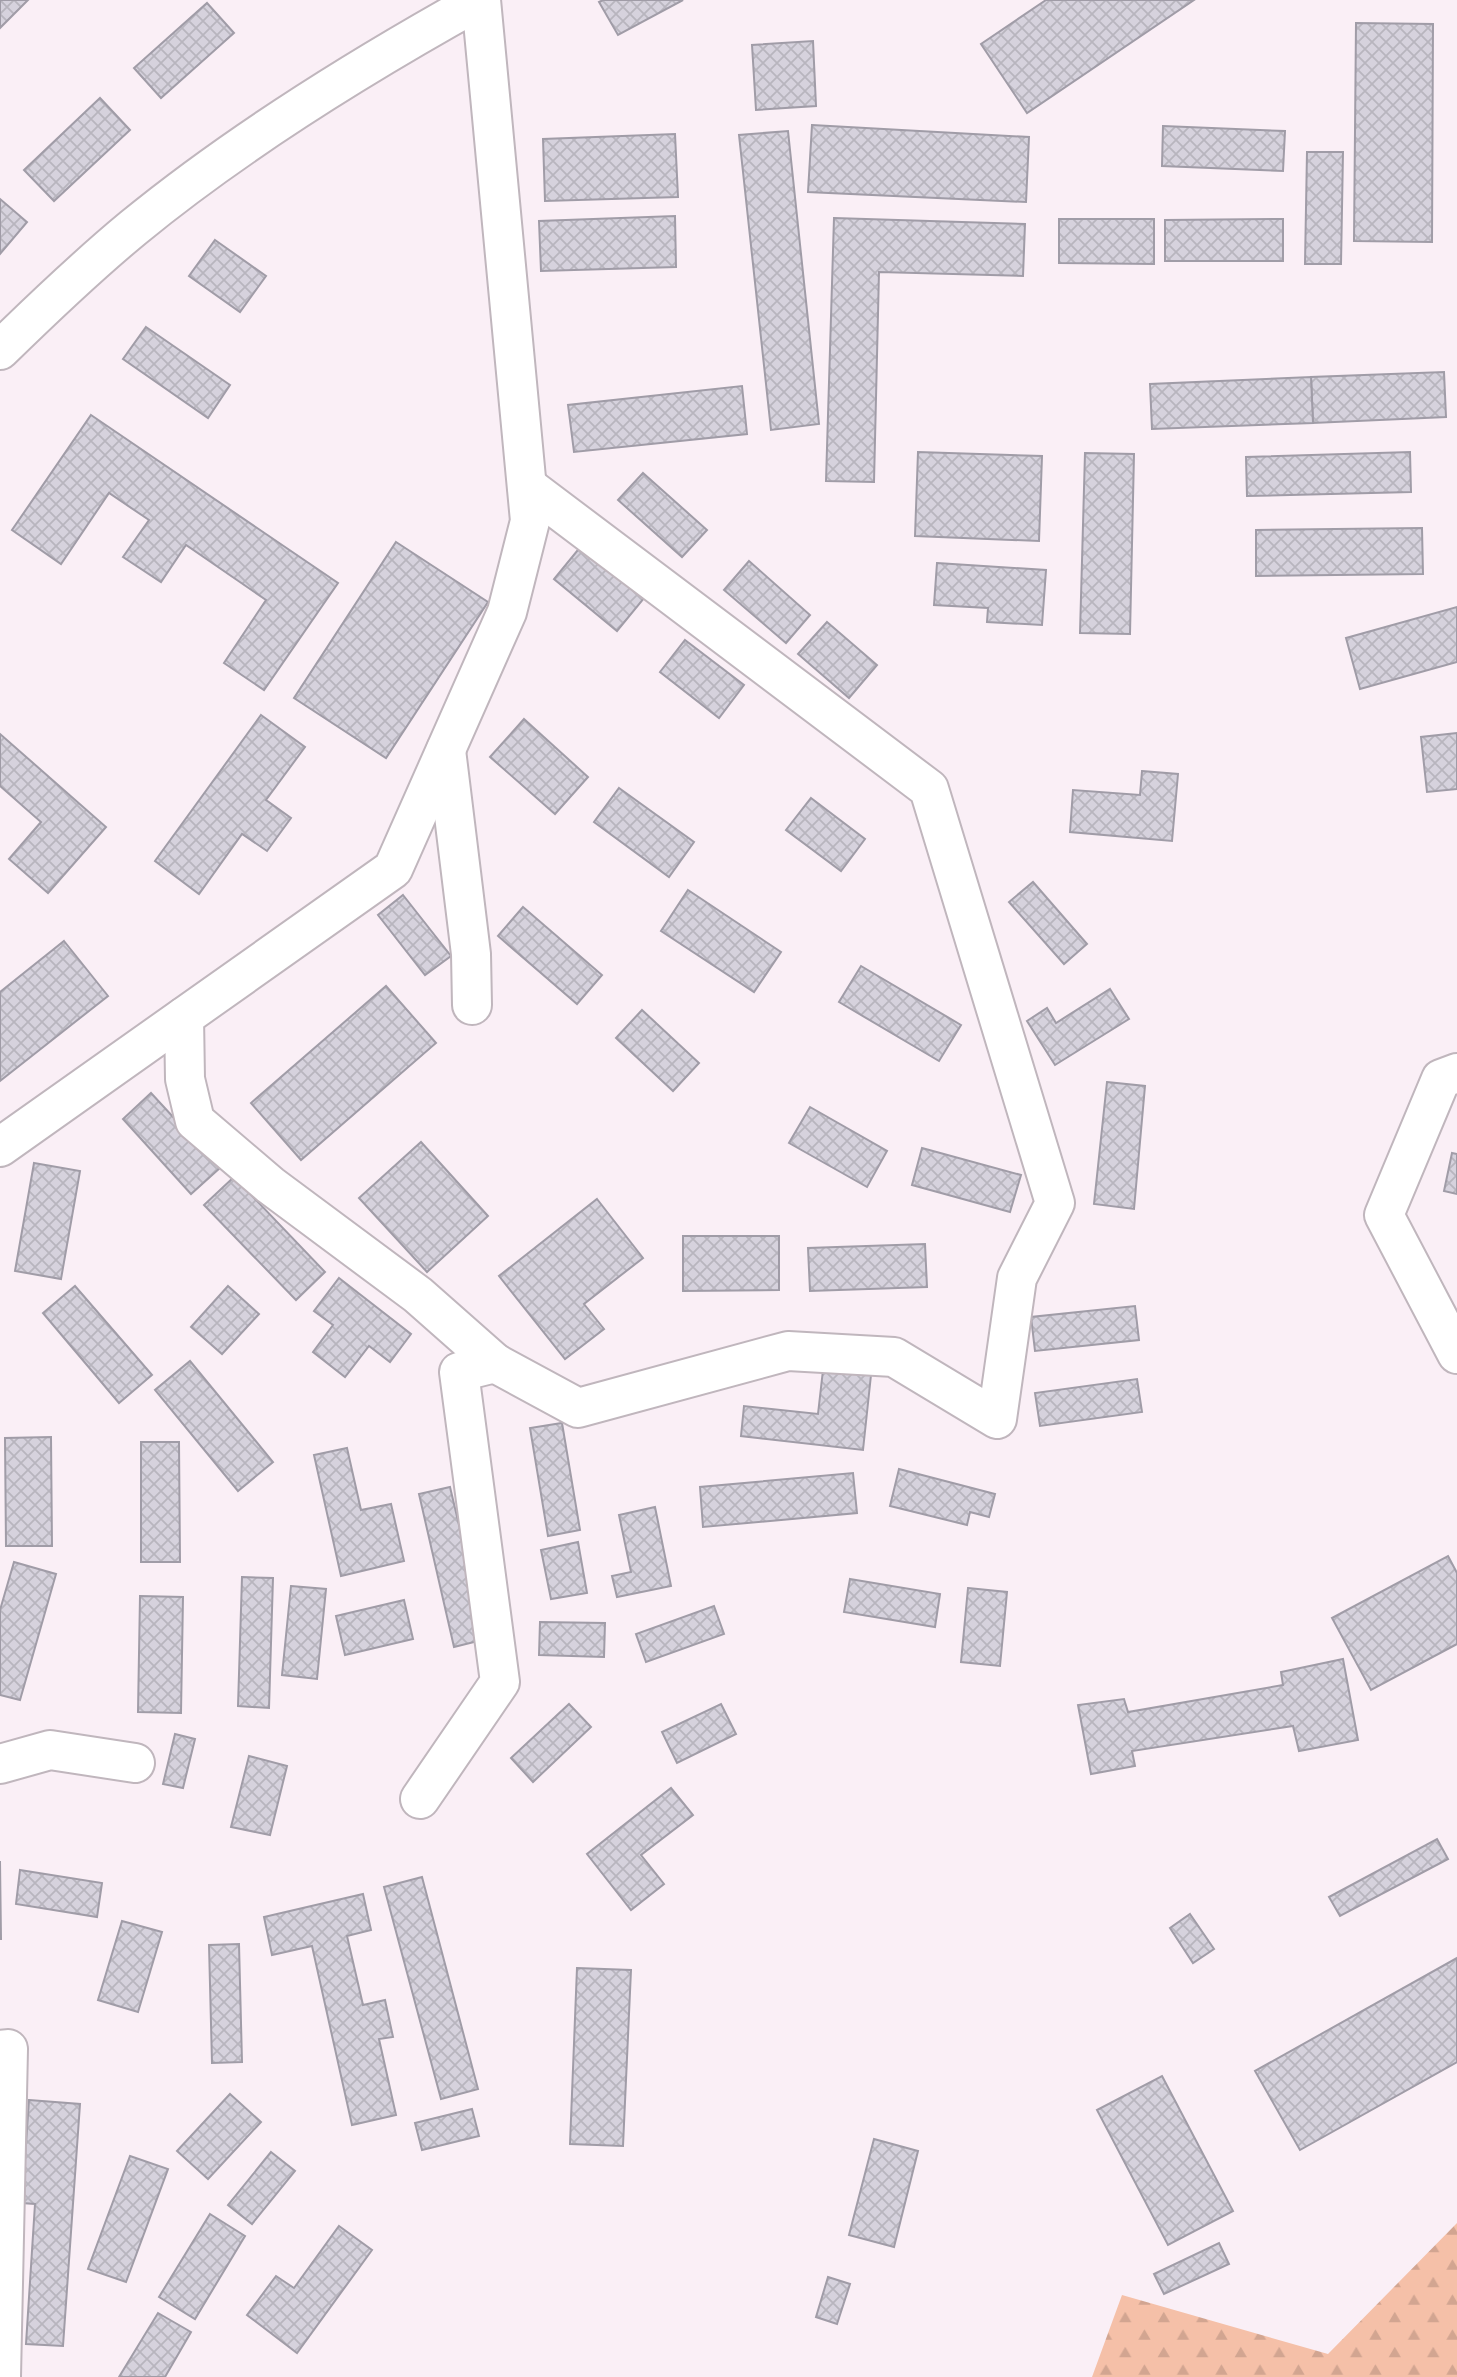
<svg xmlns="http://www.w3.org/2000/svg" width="1457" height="2377" font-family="'DejaVu Sans',sans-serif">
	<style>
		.forest { fill: url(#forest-firs) }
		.building { fill: url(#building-cross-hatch); stroke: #a09ca7; stroke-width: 2 }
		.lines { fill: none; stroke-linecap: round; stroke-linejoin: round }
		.minor-casing { stroke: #c0b6bd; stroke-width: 42 }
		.minor { stroke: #fff; stroke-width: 38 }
	</style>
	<defs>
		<pattern id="forest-firs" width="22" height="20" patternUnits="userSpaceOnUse" patternTransform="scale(1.75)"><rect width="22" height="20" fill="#f5c0a8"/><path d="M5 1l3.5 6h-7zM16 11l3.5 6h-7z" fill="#d2a591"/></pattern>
		<pattern id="building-cross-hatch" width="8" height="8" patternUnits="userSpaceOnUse" patternTransform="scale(1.75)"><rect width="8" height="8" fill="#d6d2dd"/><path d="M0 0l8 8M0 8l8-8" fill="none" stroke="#b8b5be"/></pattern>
	</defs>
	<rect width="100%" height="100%" fill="#faeff6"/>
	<polygon class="forest" points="1457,2223 1457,2377 1092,2377 1122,2295 1328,2354"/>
	<g class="building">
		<polygon points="0,0 28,0 0,28"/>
		<polygon points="603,0 683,0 618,35 599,2"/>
		<polygon points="1046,0 1194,0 1027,113 981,44"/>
		<polygon points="207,3 234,33 161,98 134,68"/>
		<polygon points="1356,23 1433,24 1432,242 1354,241"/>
		<polygon points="813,41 816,106 756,110 752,45"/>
		<polygon points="100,98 130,130 54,201 24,170"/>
		<polygon points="812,125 1029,137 1026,202 808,192"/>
		<polygon points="1163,126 1285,131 1283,171 1162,166"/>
		<polygon points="788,131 819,424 771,430 739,135"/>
		<polygon points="675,134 678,197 545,201 543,139"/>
		<polygon points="1307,152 1343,152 1341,264 1305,264"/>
		<polygon points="0,199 27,222 0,254"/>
		<polygon points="675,216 676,267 541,271 539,221"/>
		<polygon points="834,218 1025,224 1023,276 879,272 874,482 826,481"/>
		<polygon points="1059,219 1154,219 1154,264 1059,263"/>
		<polygon points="1283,219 1283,261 1165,261 1165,220"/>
		<polygon points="215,240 266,276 240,312 189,276"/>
		<polygon points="146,327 230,385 208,418 123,359"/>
		<polygon points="1444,372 1446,417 1313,423 1311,377"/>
		<polygon points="1311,377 1313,423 1152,429 1150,384"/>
		<polygon points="742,386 747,434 574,452 568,405"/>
		<polygon points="91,415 338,583 264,690 224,663 266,600 186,545 161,582 123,557 149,520 109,493 61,564 12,530"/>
		<polygon points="918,452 1042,456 1039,541 915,536"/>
		<polygon points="1410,452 1411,492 1247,496 1246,457"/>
		<polygon points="1085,453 1134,454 1130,634 1080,633"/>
		<polygon points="643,473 707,530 682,557 618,500"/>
		<polygon points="1422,528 1423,574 1256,576 1256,530"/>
		<polygon points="396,542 488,602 386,758 294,698"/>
		<polygon points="582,545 645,597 617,631 554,579"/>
		<polygon points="749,561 810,615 786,643 724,590"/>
		<polygon points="937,563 1046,570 1042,625 987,622 988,608 934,605"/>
		<polygon points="1457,607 1457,662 1360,689 1346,638"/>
		<polygon points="827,622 877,665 849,698 798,654"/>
		<polygon points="685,640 744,685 719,718 660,672"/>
		<polygon points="261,715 305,747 266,800 291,818 267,851 242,834 199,894 155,861"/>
		<polygon points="524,719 588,777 555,814 490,757"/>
		<polygon points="1457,733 1457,789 1427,792 1421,737"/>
		<polygon points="0,734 106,827 48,893 9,859 41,822 0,786"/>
		<polygon points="1142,771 1178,774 1172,841 1070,832 1073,790 1140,795"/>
		<polygon points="619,788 694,842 669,877 594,822"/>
		<polygon points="811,798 865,839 841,871 786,830"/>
		<polygon points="1033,882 1087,944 1064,964 1009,902"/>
		<polygon points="688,890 781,952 754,992 661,931"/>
		<polygon points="403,895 451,956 425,975 378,915"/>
		<polygon points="523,907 602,975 577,1004 498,936"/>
		<polygon points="64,941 108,996 0,1081 0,992"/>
		<polygon points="861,966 961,1025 939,1061 839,1002"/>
		<polygon points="386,986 436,1043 301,1160 251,1103"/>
		<polygon points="1110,989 1129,1019 1055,1065 1027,1021 1047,1008 1056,1023"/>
		<polygon points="642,1010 699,1063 673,1091 616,1038"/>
		<polygon points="1107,1082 1145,1086 1134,1209 1094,1204"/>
		<polygon points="151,1093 220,1168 191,1194 123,1119"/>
		<polygon points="810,1107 887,1151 867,1187 789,1143"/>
		<polygon points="421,1142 488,1216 427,1272 359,1198"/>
		<polygon points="922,1148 1021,1175 1010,1212 912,1185"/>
		<polygon points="1452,1153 1457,1154 1457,1194 1444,1191"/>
		<polygon points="34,1163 80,1171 61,1279 15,1271"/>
		<polygon points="234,1177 325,1272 296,1300 204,1205"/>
		<polygon points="597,1199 643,1258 584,1304 604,1329 565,1359 499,1276"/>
		<polygon points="683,1236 779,1236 779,1290 683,1291"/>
		<polygon points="925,1244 927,1287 810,1291 808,1248"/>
		<polygon points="339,1278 411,1334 390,1362 369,1346 345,1377 313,1352 333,1325 314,1311"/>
		<polygon points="75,1286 152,1375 119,1403 43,1313"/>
		<polygon points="228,1286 259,1314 222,1354 191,1327"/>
		<polygon points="1135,1306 1139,1340 1035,1351 1031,1317"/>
		<polygon points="190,1361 273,1462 238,1491 155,1390"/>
		<polygon points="823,1370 871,1375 863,1450 741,1436 744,1406 818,1414"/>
		<polygon points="1137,1379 1142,1412 1040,1426 1035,1393"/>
		<polygon points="562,1423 580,1530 548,1536 530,1428"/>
		<polygon points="51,1437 52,1546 6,1546 5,1438"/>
		<polygon points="141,1442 179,1442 180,1562 141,1562"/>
		<polygon points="347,1448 361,1510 391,1504 404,1561 341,1576 314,1455"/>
		<polygon points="899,1469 995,1494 989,1517 970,1512 967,1525 890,1506"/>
		<polygon points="853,1473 857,1513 703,1527 700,1487"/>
		<polygon points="450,1487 486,1639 454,1647 419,1494"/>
		<polygon points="655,1507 671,1586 617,1597 612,1576 631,1572 619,1515"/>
		<polygon points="578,1542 587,1593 551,1599 541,1550"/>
		<polygon points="1448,1556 1457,1573 1457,1644 1371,1690 1332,1618"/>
		<polygon points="14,1562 56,1574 20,1700 0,1695 0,1610"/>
		<polygon points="242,1577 273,1578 269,1708 238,1706"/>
		<polygon points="850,1579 940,1594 935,1627 844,1612"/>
		<polygon points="291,1586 326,1589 317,1679 282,1675"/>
		<polygon points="968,1588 1007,1592 1000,1666 961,1662"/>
		<polygon points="140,1596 183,1597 181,1713 138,1712"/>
		<polygon points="404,1600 413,1639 345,1655 336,1616"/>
		<polygon points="714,1606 724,1634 646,1662 636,1634"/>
		<polygon points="540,1622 605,1623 604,1657 539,1655"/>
		<polygon points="1343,1659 1358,1740 1299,1751 1293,1726 1132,1751 1135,1766 1091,1774 1078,1705 1124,1699 1128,1712 1283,1685 1281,1672"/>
		<polygon points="569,1704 591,1727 533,1782 511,1758"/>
		<polygon points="721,1704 736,1734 677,1763 662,1732"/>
		<polygon points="175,1734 195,1739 183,1788 163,1784"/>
		<polygon points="249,1756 287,1766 270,1835 231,1827"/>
		<polygon points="671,1788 693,1815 641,1855 664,1884 631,1910 587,1854"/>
		<polygon points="1437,1839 1448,1859 1340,1916 1329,1897"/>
		<polygon points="0,1861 1,1939 0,1939"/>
		<polygon points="20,1870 102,1883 97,1917 16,1904"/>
		<polygon points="422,1877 478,2089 441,2099 384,1887"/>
		<polygon points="363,1894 371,1930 347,1936 363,2005 385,2000 393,2037 379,2039 396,2115 352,2125 312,1946 272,1955 264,1917"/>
		<polygon points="1190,1914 1214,1949 1193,1963 1170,1928"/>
		<polygon points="122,1921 162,1932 138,2012 98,2000"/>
		<polygon points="239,1944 242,2062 212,2063 209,1945"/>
		<polygon points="1457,1958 1457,2062 1300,2150 1255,2071"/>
		<polygon points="577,1968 631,1970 623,2146 570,2144"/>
		<polygon points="1162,2076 1233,2211 1168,2245 1097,2110"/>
		<polygon points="230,2094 261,2122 208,2179 177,2151"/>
		<polygon points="29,2100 80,2104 63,2346 26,2344 35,2204 22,2203"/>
		<polygon points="472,2109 479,2136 422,2150 415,2123"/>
		<polygon points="874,2139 918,2151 894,2247 849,2235"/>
		<polygon points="271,2152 295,2171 252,2224 228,2205"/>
		<polygon points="130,2156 168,2169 126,2282 88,2269"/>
		<polygon points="210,2214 245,2236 195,2319 159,2297"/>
		<polygon points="339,2226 372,2250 297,2353 247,2315 276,2276 294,2288"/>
		<polygon points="1219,2243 1229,2264 1164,2294 1154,2274"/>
		<polygon points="828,2277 850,2284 837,2324 816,2317"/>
		<polygon points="158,2313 191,2332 165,2377 119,2377"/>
	</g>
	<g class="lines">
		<g class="minor-casing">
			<g id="minor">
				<path d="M0 350C43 308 87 266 133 228 239 141 361 66 480 0"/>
				<polyline points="446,750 471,954 472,1005"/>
				<polyline points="184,1017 185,1079 195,1121 270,1185 418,1295 495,1363"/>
				<polyline points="1457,1073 1441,1079 1384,1215 1457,1354"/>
				<polyline points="0,1147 393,869 507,612 530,521 481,0"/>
				<polyline points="0,1764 50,1750 135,1763"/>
				<polyline points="420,1799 500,1682 459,1372 495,1363 578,1408 788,1351 894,1357 997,1419 1017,1278 1055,1203 929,789 527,486"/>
				<polyline points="0,2050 8,2049 1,2377"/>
			</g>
		</g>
		<use href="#minor" class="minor"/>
	</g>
</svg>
